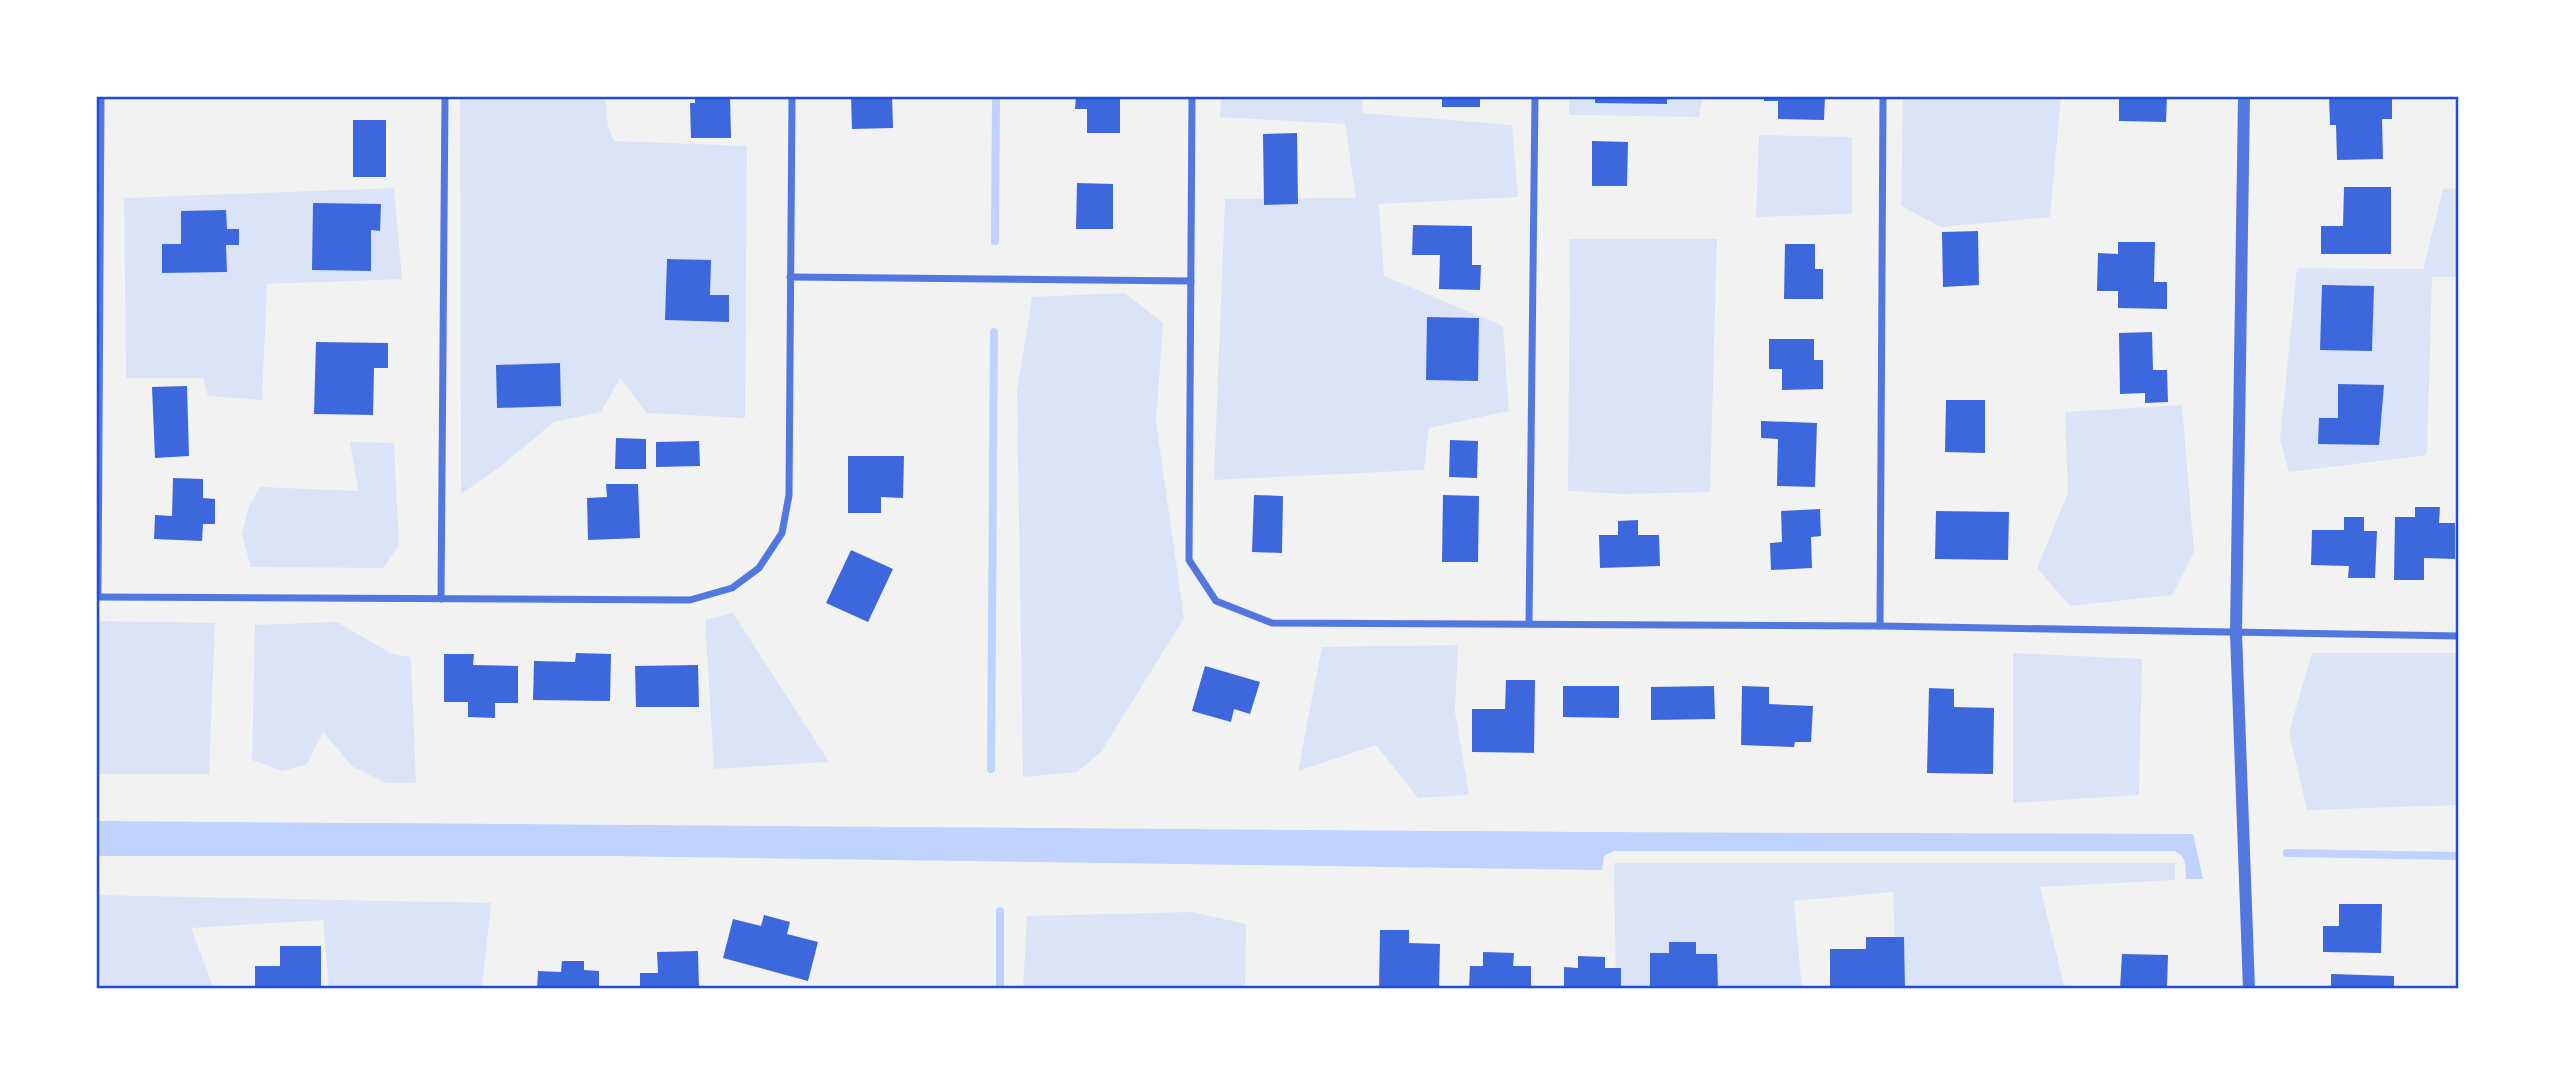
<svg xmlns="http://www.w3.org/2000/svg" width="2555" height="1085" font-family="Raleway,sans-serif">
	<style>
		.green { fill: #dbe4f7 }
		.water { fill: #bfd3fe }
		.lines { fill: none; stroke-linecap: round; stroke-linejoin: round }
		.stream { stroke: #bfd3fe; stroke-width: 8 }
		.building { fill: #3d67dc }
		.minor { stroke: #5277de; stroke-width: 7 }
		.tertiary { stroke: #5277de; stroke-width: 12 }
		.neatline { fill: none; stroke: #1d4ed8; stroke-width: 2.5 }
	</style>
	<rect width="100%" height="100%" fill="#f2f2f2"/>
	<g class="green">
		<polygon points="460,96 605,96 608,127 614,141 747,146 745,418 647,413 620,378 601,412 554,422 500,467 461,494"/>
		<polygon points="1221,96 1363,96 1362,113 1512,125 1518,197 1379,204 1384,276 1503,326 1509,411 1429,428 1424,470 1214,480 1225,199 1356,198 1345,124 1220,117"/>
		<polygon points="1569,96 1703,96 1699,117 1569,115"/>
		<polygon points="1903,96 2061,96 2050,217 1941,227 1901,206"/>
		<polygon points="1759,135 1852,137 1852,214 1756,217"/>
		<polygon points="394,188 402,279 267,284 262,400 208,396 203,378 126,378 124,198"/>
		<polygon points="2459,188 2459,277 2432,277 2427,455 2289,472 2280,440 2297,268 2423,269 2443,189"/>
		<polygon points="1570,239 1717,239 1710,492 1624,494 1568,491"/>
		<polygon points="1125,293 1163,323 1156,422 1184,618 1101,752 1077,772 1023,777 1017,392 1032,297"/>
		<polygon points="2182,405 2194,552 2172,595 2070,606 2037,568 2068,493 2065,412"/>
		<polygon points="350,442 394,443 399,545 383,568 251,567 242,535 249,506 260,487 358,491"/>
		<polygon points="733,613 829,762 714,769 705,620"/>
		<polygon points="96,621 215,623 209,774 96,774"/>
		<polygon points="337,622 392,654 411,657 416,783 386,783 353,767 323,732 307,764 282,771 252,760 255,625"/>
		<polygon points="1458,645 1455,712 1469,795 1418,798 1376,745 1298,771 1322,647"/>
		<polygon points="2013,653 2142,659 2139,795 2013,803"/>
		<polygon points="2312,653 2459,653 2459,805 2307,810 2289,732"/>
		<polygon points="1614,863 2175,863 2175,880 2040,887 2065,989 1896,989 1893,892 1794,901 1802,989 1616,989"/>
		<polygon points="96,895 491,903 482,989 329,989 323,920 191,928 214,989 96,989"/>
		<polygon points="1192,912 1246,924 1245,989 1023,989 1027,916"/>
	</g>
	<path class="water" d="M96 821 1584 832 2193 834 2203 879H2186C2185 867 2188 856 2174 851H1614L1604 856 1602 870 611 856H96Z"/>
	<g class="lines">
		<g class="stream">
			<polyline points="995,241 996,96"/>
			<polyline points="991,769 994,332"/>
			<polyline points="2287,853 2459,856"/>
			<polyline points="1000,989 1000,911"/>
		</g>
	</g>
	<g class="building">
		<polygon points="695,96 730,96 731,138 691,138 690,103 695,103"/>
		<polygon points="851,96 892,96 893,128 852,129"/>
		<polygon points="1076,96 1120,96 1120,133 1087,133 1087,109 1075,109"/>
		<rect x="1442" y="96" width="38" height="11"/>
		<polygon points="1595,96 1667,96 1667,104 1595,103"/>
		<polygon points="1764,96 1825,96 1824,120 1778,119 1778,101 1764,101"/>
		<polygon points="2119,96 2167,96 2166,122 2119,121"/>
		<polygon points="2329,96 2392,96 2392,119 2382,119 2383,159 2337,160 2336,125 2330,125"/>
		<rect x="353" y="120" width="33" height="57"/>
		<polygon points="1297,133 1298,204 1264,205 1263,134"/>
		<polygon points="1592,141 1628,142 1627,186 1592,186"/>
		<polygon points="1077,183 1113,184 1113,229 1076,229"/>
		<polygon points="2344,187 2391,187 2391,254 2321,254 2321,226 2343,226"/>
		<polygon points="313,203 381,204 380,231 371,230 371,271 312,270"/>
		<polygon points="226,210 227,229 239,229 239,245 226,245 227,272 162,273 162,244 181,244 181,211"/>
		<polygon points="1413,225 1472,226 1472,265 1481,265 1480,290 1439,289 1440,255 1412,255"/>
		<polygon points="1978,231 1979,285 1943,287 1942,232"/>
		<polygon points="2118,242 2155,242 2154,282 2167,282 2167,309 2118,308 2118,291 2097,291 2098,253 2118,254"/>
		<polygon points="1785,244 1815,244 1815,269 1823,269 1823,299 1784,299"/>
		<polygon points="667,259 711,260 710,295 729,295 729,322 665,320"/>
		<polygon points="2322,285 2374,286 2372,351 2320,350"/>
		<polygon points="1427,317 1479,318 1478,381 1426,380"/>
		<polygon points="2152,332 2153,370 2167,370 2168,402 2145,403 2145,393 2120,394 2119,333"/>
		<polygon points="1769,339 1814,339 1814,360 1823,360 1823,389 1782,390 1782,369 1769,369"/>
		<polygon points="316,342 388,343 388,368 374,368 373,415 314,414"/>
		<polygon points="560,363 561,406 497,408 496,365"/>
		<polygon points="2338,384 2384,385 2379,445 2318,444 2319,418 2338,418"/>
		<polygon points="187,386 189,456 155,458 152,387"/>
		<polygon points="1946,400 1985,400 1985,453 1945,452"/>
		<polygon points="1761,421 1817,423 1815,487 1777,486 1778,439 1761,438"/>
		<polygon points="616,438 646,439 646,469 615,469"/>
		<polygon points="1450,440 1478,441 1477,478 1449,477"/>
		<polygon points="699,441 700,466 656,467 656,442"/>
		<polygon points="848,456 904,456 903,498 881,497 881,513 848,513"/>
		<polygon points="173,478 203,479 203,498 215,499 215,524 203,524 202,541 154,539 155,515 172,516"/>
		<polygon points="606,484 638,484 640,538 588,540 587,498 607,497"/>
		<polygon points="1254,495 1283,496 1282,553 1252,552"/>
		<polygon points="1443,495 1479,496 1478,562 1442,562"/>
		<polygon points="2415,507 2440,507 2439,523 2455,523 2455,559 2424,558 2424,580 2394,580 2395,517 2415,517"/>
		<polygon points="1820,509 1821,536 1811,537 1812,568 1771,570 1770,543 1782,542 1781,511"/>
		<polygon points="1936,511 2009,512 2008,560 1935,559"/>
		<polygon points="2344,517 2364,517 2364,531 2377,531 2375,578 2348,578 2349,566 2311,565 2312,530 2344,530"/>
		<polygon points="1638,520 1638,535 1659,535 1660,566 1600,568 1599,535 1618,535 1618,521"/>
		<polygon points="851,550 893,569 868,622 826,603"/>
		<polygon points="576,653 611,654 610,701 533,700 534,661 575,662"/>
		<polygon points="444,654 474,654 473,665 518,666 518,703 495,703 495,718 468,717 468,702 444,702"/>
		<polygon points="698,665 699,707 636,707 635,666"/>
		<polygon points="1205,666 1260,682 1250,714 1234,709 1231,722 1192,711"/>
		<polygon points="1506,680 1535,680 1534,753 1472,752 1472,709 1505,709"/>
		<polygon points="1563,686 1619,686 1619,718 1563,717"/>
		<polygon points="1714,686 1715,719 1651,720 1651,687"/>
		<polygon points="1742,686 1769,687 1769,704 1813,706 1811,742 1795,742 1794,747 1741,745"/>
		<polygon points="1929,688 1954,689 1954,707 1994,708 1993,774 1927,773"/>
		<polygon points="2339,904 2382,904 2381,953 2323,952 2323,926 2339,926"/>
		<polygon points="764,915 790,922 787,934 818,942 808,981 723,958 733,919 761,926"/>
		<polygon points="1380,930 1409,930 1409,943 1440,944 1439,989 1379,989"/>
		<polygon points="1866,937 1904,937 1905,989 1830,989 1830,949 1866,949"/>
		<polygon points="1669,942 1696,942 1696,954 1717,954 1718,989 1650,989 1650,953 1669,953"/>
		<polygon points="280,946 321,946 321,989 255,989 255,966 280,966"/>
		<polygon points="698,951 699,989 640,989 640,973 658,973 657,952"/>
		<polygon points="1483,952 1514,953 1513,966 1531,966 1531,989 1469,989 1470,966 1483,966"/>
		<polygon points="2122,954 2168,955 2167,989 2120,989"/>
		<polygon points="1578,956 1605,957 1605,968 1621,968 1621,989 1564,989 1564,967 1578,968"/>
		<polygon points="562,961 584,961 584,970 599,971 599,989 537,989 538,971 561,972"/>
		<polygon points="2331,974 2394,976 2394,989 2331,989"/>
	</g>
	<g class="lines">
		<g class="minor">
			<polyline points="1192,96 1189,560 1216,601 1272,623 1880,626 2459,636"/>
			<polyline points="790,277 1191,281"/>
			<polyline points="96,597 690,600 732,588 759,568 782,533 789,495 792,96"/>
			<polyline points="98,597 101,96"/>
			<polyline points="441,599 445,96"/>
			<polyline points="1529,623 1535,96"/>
			<polyline points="1880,626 1883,96"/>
		</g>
		<polyline class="tertiary" points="2244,96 2236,633 2249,989"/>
	</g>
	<rect width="2555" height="1085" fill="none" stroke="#ffffff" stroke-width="196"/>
	<rect x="98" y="98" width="2359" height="889" class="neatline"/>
</svg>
